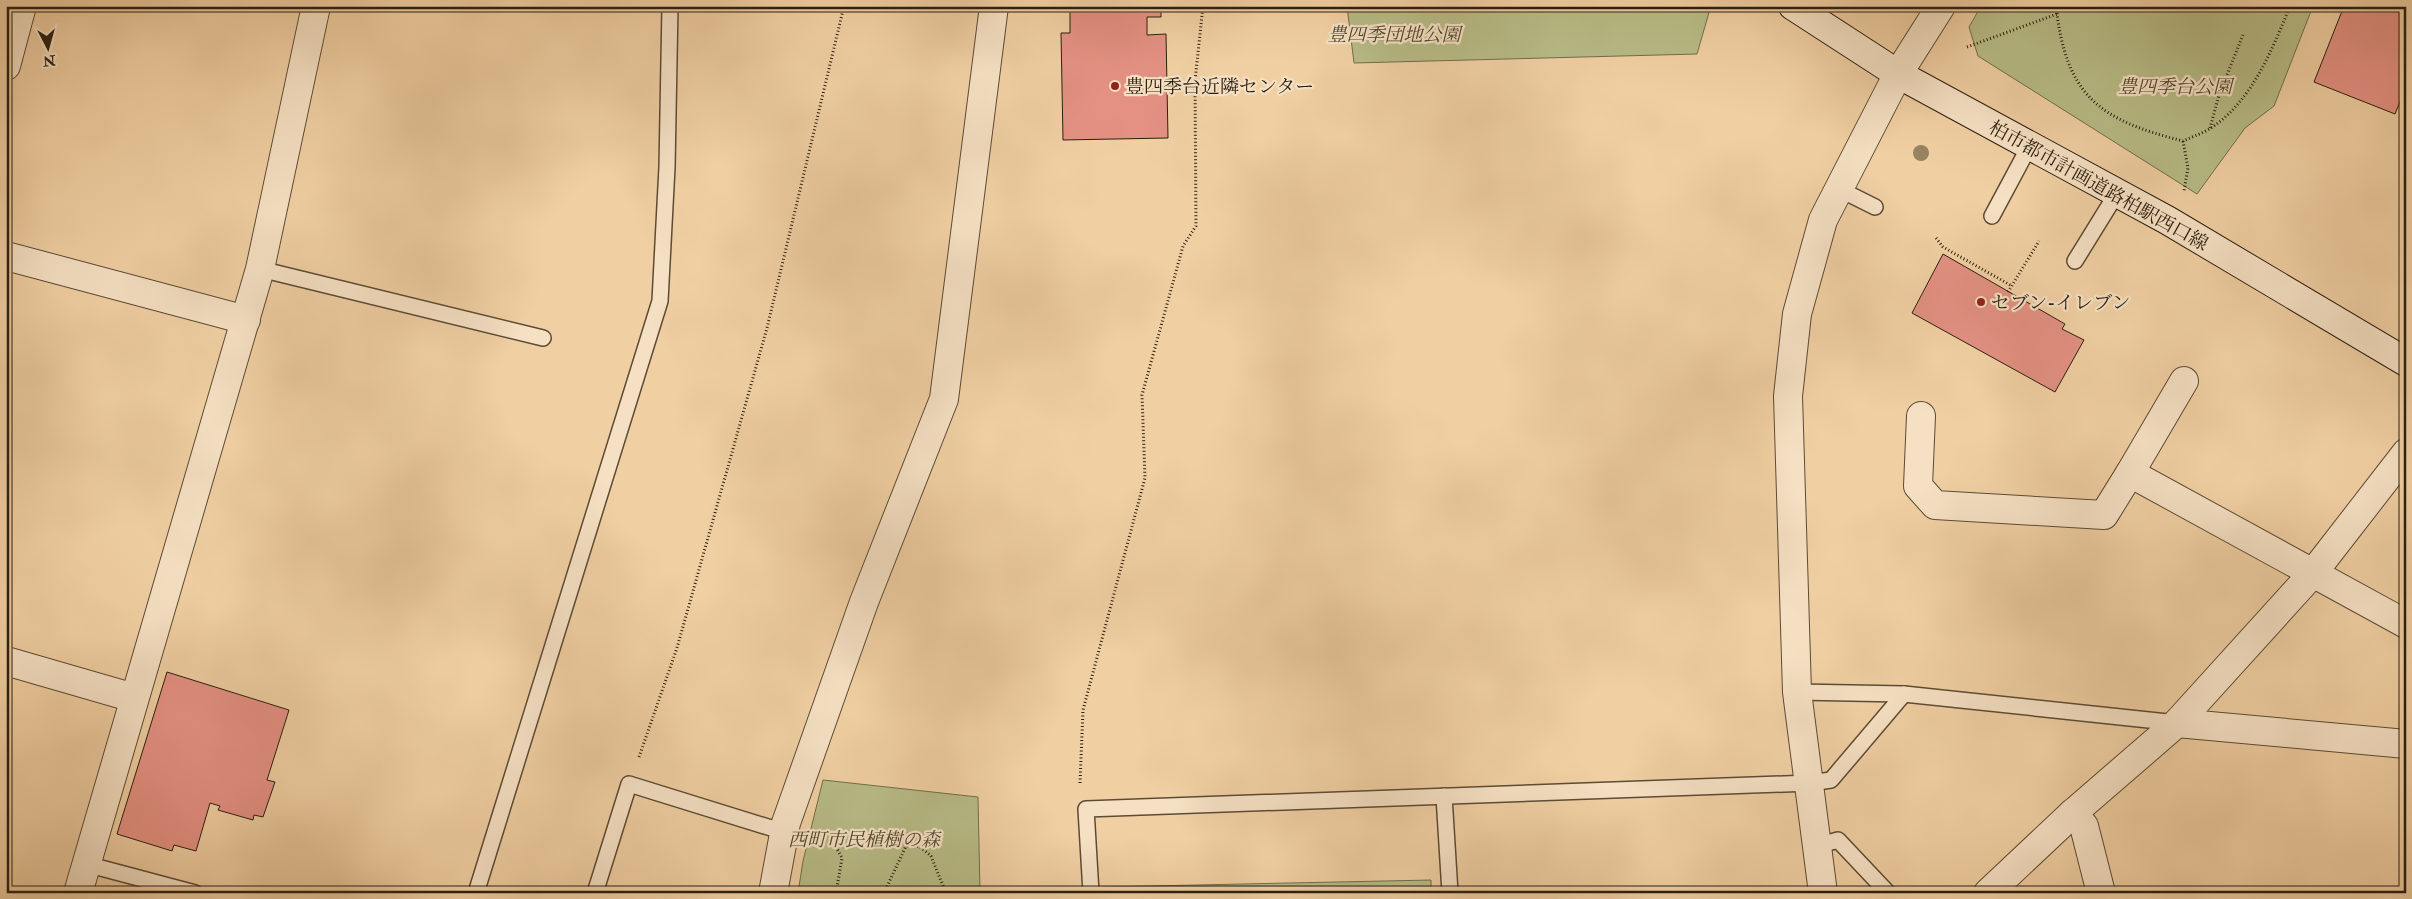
<svg xmlns="http://www.w3.org/2000/svg" width="2412" height="899" font-family="'IM FELL Double Pica','Noto Serif JP',serif">
	<style>
		.green { fill: #b7bb86; stroke: #716d4c }
		.building { fill: #e49183; stroke: #2b1f11 }
		.lines { fill: none; stroke-linecap: round; stroke-linejoin: round }
		.lane-casing { stroke: #5c4b35; stroke-width: 18 }
		.street-casing { stroke: #5c4b35; stroke-width: 30 }
		.secondary-casing { stroke: #2b1f11; stroke-width: 30 }
		.path { stroke: #2b1f11; stroke-width: 3; stroke-dasharray: 1 2.5; stroke-linecap: butt }
		.lane { stroke: #f5e0c3; stroke-width: 15 }
		.street { stroke: #f5e0c3; stroke-width: 28 }
		.secondary { stroke: #f5e0c3; stroke-width: 28 }
		.tree { fill: #978462 }
		.poi-dot { fill: #8f2418; stroke: #f5e0c3; stroke-width: 2 }
		.labels { text-anchor: middle; stroke-width: 4.5; stroke-linejoin: round; paint-order: stroke }
		.park-label { font-size: 19px; font-style: italic; fill: #4e462e; stroke: #f5e0c3 }
		.poi-label { font-size: 19px; fill: #2b1f11; stroke: #f5e0c3; text-anchor: start }
		.street-label { font-size: 19px; fill: #2b1f11; stroke: #f5e0c3 }
	</style>
	<rect width="100%" height="100%" fill="#f0cfa2"/>
	<filter id="stains"><feTurbulence type="fractalNoise" baseFrequency=".004" numOctaves="4"/><feColorMatrix values="0 0 0 0 .2 0 0 0 0 .09 0 0 0 0 .02 0 0 0 .5 -.17"/></filter>
	<radialGradient id="worn" r=".72"><stop offset=".6" stop-color="#630" stop-opacity="0"/><stop offset="1" stop-color="#630" stop-opacity=".3"/></radialGradient>
	<g class="green">
		<polygon points="1347,6 1706,6 1710,9 1697,54 1354,63"/>
		<polygon points="1981,6 2313,6 2274,106 2245,128 2197,194 1978,56 1969,27"/>
		<polygon points="823,780 978,797 980,893 798,893 803,861"/>
		<polygon points="1431,880 1431,893 1102,893 1102,887"/>
	</g>
	<g class="building">
		<polygon points="1070,6 1161,6 1161,17 1147,17 1147,35 1166,34 1168,138 1063,140 1061,33 1070,33"/>
		<polygon points="2344,6 2406,6 2406,87 2395,114 2314,82"/>
		<polygon points="1943,254 2065,324 2062,329 2084,340 2055,392 1912,313"/>
		<polygon points="167,672 289,710 267,780 275,782 263,817 254,815 253,820 218,810 220,806 210,803 196,851 174,845 172,851 117,834"/>
	</g>
	<g class="lines">
		<g class="lane-casing">
			<g id="lane">
				<polyline points="1839,189 1875,207"/>
				<polyline points="1992,216 2030,145"/>
				<polyline points="2075,261 2117,193"/>
				<polyline points="260,269 543,338"/>
				<polyline points="1797,692 1904,694 2177,723"/>
				<polyline points="1444,796 1450,893"/>
				<polyline points="1817,846 1838,840 1888,893"/>
				<polyline points="86,864 195,893"/>
				<polyline points="476,893 660,301 667,167 670,6"/>
				<polyline points="595,893 629,784 784,832"/>
				<polyline points="1091,893 1086,809 1810,783 1831,780 1904,694"/>
			</g>
		</g>
		<g class="street-casing">
			<g id="street">
				<polyline points="6,66 22,6"/>
				<polyline points="6,256 246,320"/>
				<polyline points="1921,416 1918,486 1935,505 2104,515 2130,473 2406,624"/>
				<polyline points="2130,473 2184,381"/>
				<polyline points="6,661 134,698"/>
				<polyline points="2177,723 2406,744"/>
				<polyline points="2073,813 2084,826 2101,893"/>
				<polyline points="78,893 260,269 316,6"/>
				<polyline points="773,893 786,823 864,602 944,399 994,6"/>
				<polyline points="1823,893 1797,692 1788,396 1797,314 1823,220 1898,74 1941,6"/>
				<polyline points="1988,893 2073,813 2177,723 2313,573 2406,453"/>
			</g>
		</g>
		<g class="secondary-casing">
			<polyline id="secondary" points="1793,6 1898,74 2167,220 2406,362"/>
		</g>
		<g class="path">
			<path d="M2056 6C2066 96 2099 120 2183 141 2192 137 2203 133 2211 128 2252 101 2272 50 2290 6"/>
			<polyline points="1967,47 2057,14"/>
			<polyline points="2210,128 2219,95 2243,35"/>
			<polyline points="2183,141 2188,168 2184,191"/>
			<polyline points="1936,238 1943,247 2012,286"/>
			<polyline points="2008,292 2039,241"/>
			<polyline points="639,757 677,648 767,328 844,6"/>
			<polyline points="1080,783 1083,710 1145,478 1142,395 1183,246 1196,226 1195,81 1203,6"/>
			<polyline points="818,838 834,843 842,858 836,893"/>
			<polyline points="884,893 906,846 919,846 931,856 946,893"/>
		</g>
		<use href="#lane" class="lane"/>
		<use href="#street" class="street"/>
		<use href="#secondary" class="secondary"/>
	</g>
	<circle class="tree" cx="1921" cy="153" r="8"/>
	<g class="poi-dot">
		<circle cx="1115" cy="86" r="5"/>
		<circle cx="1981" cy="302" r="5"/>
	</g>
	<g class="labels">
		<g class="park-label">
			<text x="1394" y="41">豊四季団地公園</text>
			<text x="2175" y="93">豊四季台公園</text>
			<text x="864" y="846">西町市民植樹の森</text>
		</g>
		<g class="poi-label">
			<text x="1125" y="93">豊四季台近隣センター</text>
			<text x="1991" y="309">セブン-イレブン</text>
		</g>
		<g class="street-label">
			<text transform="translate(2099 185) rotate(29)" y="7">柏市都市計画道路柏駅西口線</text>
		</g>
	</g>
	<rect width="2412" height="899" fill="none" stroke="#f0cfa2" stroke-width="25"/>
	<rect x="8" y="8" width="2397" height="884" fill="none" stroke="#2b1f11" stroke-width="2.5"/>
	<rect x="12" y="12" width="2387" height="874" fill="none" stroke="#2b1f11"/>
	<g transform="translate(48 48) rotate(174)" stroke="#f5e0c3" stroke-width="4" paint-order="stroke">
	<path d="M0-4L9 19L0 12L-9 19Z" fill="#2b1f11"/>
	<text y="-8" font-size="14" font-weight="bold" text-anchor="middle" fill="#2b1f11">N</text>
	</g>
	<rect width="100%" height="100%" filter="url(#stains)"/>
	<rect width="100%" height="100%" fill="url(#worn)"/>
</svg>
